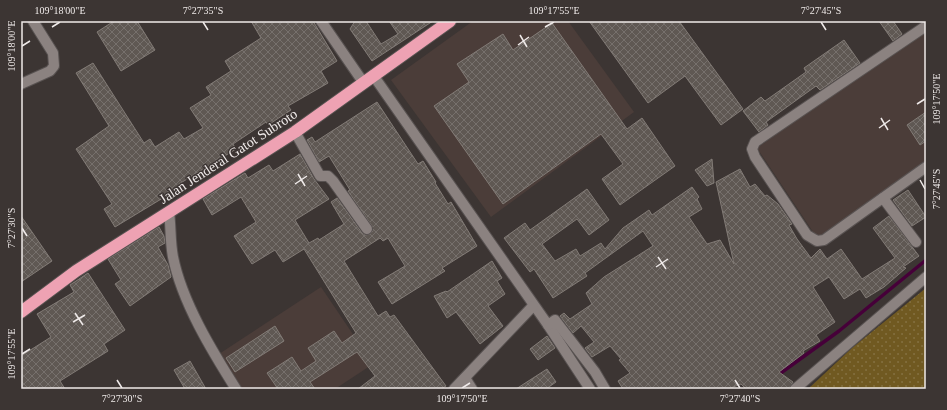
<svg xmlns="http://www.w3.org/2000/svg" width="947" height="410" font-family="'Times New Roman',serif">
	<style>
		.built { fill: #4b3d39 }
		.grass { fill: url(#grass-dots) }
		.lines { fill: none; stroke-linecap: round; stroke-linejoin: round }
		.stream { stroke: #460039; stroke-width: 3.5 }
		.building { fill: url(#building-cross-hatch); stroke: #827b76 }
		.street-casing { stroke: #585251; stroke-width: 12 }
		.highway-casing { stroke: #585251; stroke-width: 14 }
		.street { stroke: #8b8280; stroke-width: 10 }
		.highway { stroke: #eea2b3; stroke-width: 12 }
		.ticks { fill: none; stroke: #efeae9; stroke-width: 1.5 }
		.labels { text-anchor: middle; stroke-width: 3; stroke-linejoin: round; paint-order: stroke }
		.street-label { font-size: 14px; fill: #efeae9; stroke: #3c3533 }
		.neatline { fill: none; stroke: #efeae9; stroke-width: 1.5 }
		.ticks-label { font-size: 10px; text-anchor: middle; fill: #efeae9 }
	</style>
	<defs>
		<pattern id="grass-dots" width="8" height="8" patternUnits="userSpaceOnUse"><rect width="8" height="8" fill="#705921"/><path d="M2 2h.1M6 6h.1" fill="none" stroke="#857141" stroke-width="1.8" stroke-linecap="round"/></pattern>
		<pattern id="building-cross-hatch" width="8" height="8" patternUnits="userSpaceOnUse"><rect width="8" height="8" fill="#5f5853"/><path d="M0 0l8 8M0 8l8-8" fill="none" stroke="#76706c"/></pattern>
	</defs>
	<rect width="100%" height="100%" fill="#3c3533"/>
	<g class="built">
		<polygon points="473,21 568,21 634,112 491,217 391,80"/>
		<polygon points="926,27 926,162 817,238 757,148"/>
		<polygon points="321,287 373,364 335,389 242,389 219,354"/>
	</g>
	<polygon class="grass" points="926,288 926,389 808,389 852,348"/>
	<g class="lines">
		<polyline class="stream" points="778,375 839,331 926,260"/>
	</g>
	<g class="building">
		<polygon points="114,21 137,21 155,50 121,71 97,32"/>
		<polygon points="251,21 313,21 337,61 321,71 328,83 288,106 291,110 268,125 266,122 233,144 236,149 179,184 181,187 115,227 104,209 112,204 76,149 109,126 76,73 93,63 144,143 150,139 155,147 179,132 184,139 203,128 190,108 211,95 206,87 231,71 225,61 261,38"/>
		<polygon points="355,21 366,21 381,44 398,34 389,21 433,21 372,61 350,29"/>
		<polygon points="589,21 679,21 743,109 721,125 685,76 648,103"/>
		<polygon points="879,21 893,21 902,34 893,41"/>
		<polygon points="552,23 627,129 642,118 675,166 620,205 602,179 623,164 601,134 503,204 434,106 469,82 457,64 503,34 513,50"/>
		<polygon points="844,40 860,63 820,90 816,86 766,122 768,125 759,132 743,111 761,97 765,101 806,72 804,68"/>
		<polygon points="377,102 418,164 423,161 436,182 435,183 448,204 451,202 477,246 442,268 445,271 392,304 378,282 405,266 388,238 383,241 380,238 344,261 378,316 386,311 390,317 394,315 446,386 441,389 358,389 375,376 357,352 310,382 315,389 278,389 267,373 292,357 301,371 316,361 308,348 334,331 342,343 356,333 304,249 283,262 275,250 252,264 234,236 256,222 241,197 212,215 203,199 245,173 248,178 269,165 273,171 300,154 314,179 329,199 295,220 309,243 318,238 319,240 344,224 331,202 337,198 362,233 365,235 370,234 373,231 372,226 348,191 350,190 329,156 319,162 307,140 312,137 315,142"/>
		<polygon points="926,112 926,141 920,145 907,125"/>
		<polygon points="712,159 714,183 707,186 695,170"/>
		<polygon points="740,169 750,187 755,184 765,196 767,195 778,204 792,224 789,225 797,239 811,258 820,249 827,259 841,249 862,279 895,258 873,228 889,216 919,256 903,267 906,268 884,287 866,298 860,289 844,299 829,277 813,287 835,322 816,335 820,341 803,351 804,353 779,372 793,382 789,389 746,389 741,384 728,389 623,389 618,381 630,373 619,360 621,359 610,346 592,357 585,348 594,342 581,326 573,333 560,316 564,313 570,319 592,304 586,293 604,277 653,246 643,231 585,273 587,276 553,298 534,269 530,272 504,238 525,223 530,230 587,189 609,220 589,235 577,219 542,244 555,261 576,249 580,256 601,243 605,249 623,228 649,210 652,215 692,187 699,197 697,199 702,209 689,217 707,244 720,240 734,264 716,182"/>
		<polygon points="908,190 926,217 912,226 893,200"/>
		<polygon points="21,216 52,261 21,282"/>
		<polygon points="159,227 164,236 165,243 158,247 168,265 171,277 130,306 115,284 121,280 108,259"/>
		<polygon points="492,261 502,278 497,281 505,294 488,306 503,326 480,344 456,312 447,318 434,296 446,291 447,292"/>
		<polygon points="88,273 125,330 104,344 108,351 60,381 65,389 21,389 21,356 51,337 37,314 74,292 70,285"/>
		<polygon points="275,326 284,341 235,372 226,358"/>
		<polygon points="547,336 555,348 538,360 530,349"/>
		<polygon points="190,361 206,389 185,389 174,370"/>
		<polygon points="547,369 556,382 546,389 516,389"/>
	</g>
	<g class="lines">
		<g class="street-casing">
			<g id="street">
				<polyline points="321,21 363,82"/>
				<polyline points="926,26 755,142 752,149 755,157 807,235 817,241 824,240 926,167"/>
				<polyline points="373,75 548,325 590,389"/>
				<polyline points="21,84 50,71 54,66 53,53 33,21"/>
				<polyline points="295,132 320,176 328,176 333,181 367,229"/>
				<polyline points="883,198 916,242"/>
				<path d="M169 212C171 226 170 242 173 257 182 302 212 351 236 389"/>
				<polyline points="548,325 555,320 595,372 605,389"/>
				<polyline points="465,378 472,389"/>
				<polyline points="454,389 533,306"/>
				<polyline points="795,389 926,277"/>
			</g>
		</g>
		<g class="highway-casing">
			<polyline id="highway" points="21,312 76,271 295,132 450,21"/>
		</g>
		<use href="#street" class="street"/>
		<use href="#highway" class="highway"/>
	</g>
	<path class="ticks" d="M203 22 208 30M821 22 826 30M52 27 60 22M545 27 554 22M520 35 527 47M518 45 529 37M22 46 30 41M917 104 925 99M881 118 888 130M879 128 890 120M298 174 305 186M920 180 925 189M295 184 307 176M22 228 27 236M658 257 666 269M656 267 668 259M75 313 83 325M73 322 85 315M22 354 30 349M117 380 122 388M735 380 740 388M462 388 470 383"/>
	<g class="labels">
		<g class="street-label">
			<text transform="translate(228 156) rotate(-33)" y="5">Jalan Jenderal Gatot Subroto</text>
		</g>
	</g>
	<rect width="947" height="410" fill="none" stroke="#3c3533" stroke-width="44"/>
	<rect x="22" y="22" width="903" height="366" class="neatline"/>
	<g class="ticks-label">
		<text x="60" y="14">109°18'00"E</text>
		<text x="203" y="14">7°27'35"S</text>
		<text x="554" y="14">109°17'55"E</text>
		<text x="821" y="14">7°27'45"S</text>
		<text transform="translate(11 46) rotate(-90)" y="4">109°18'00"E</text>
		<text transform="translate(936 99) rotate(-90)" y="4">109°17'50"E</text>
		<text transform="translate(936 189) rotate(-90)" y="4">7°27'45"S</text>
		<text transform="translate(11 228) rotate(-90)" y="4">7°27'30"S</text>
		<text transform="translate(11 354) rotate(-90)" y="4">109°17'55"E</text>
		<text x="122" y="402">7°27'30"S</text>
		<text x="462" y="402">109°17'50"E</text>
		<text x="740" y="402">7°27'40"S</text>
	</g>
</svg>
